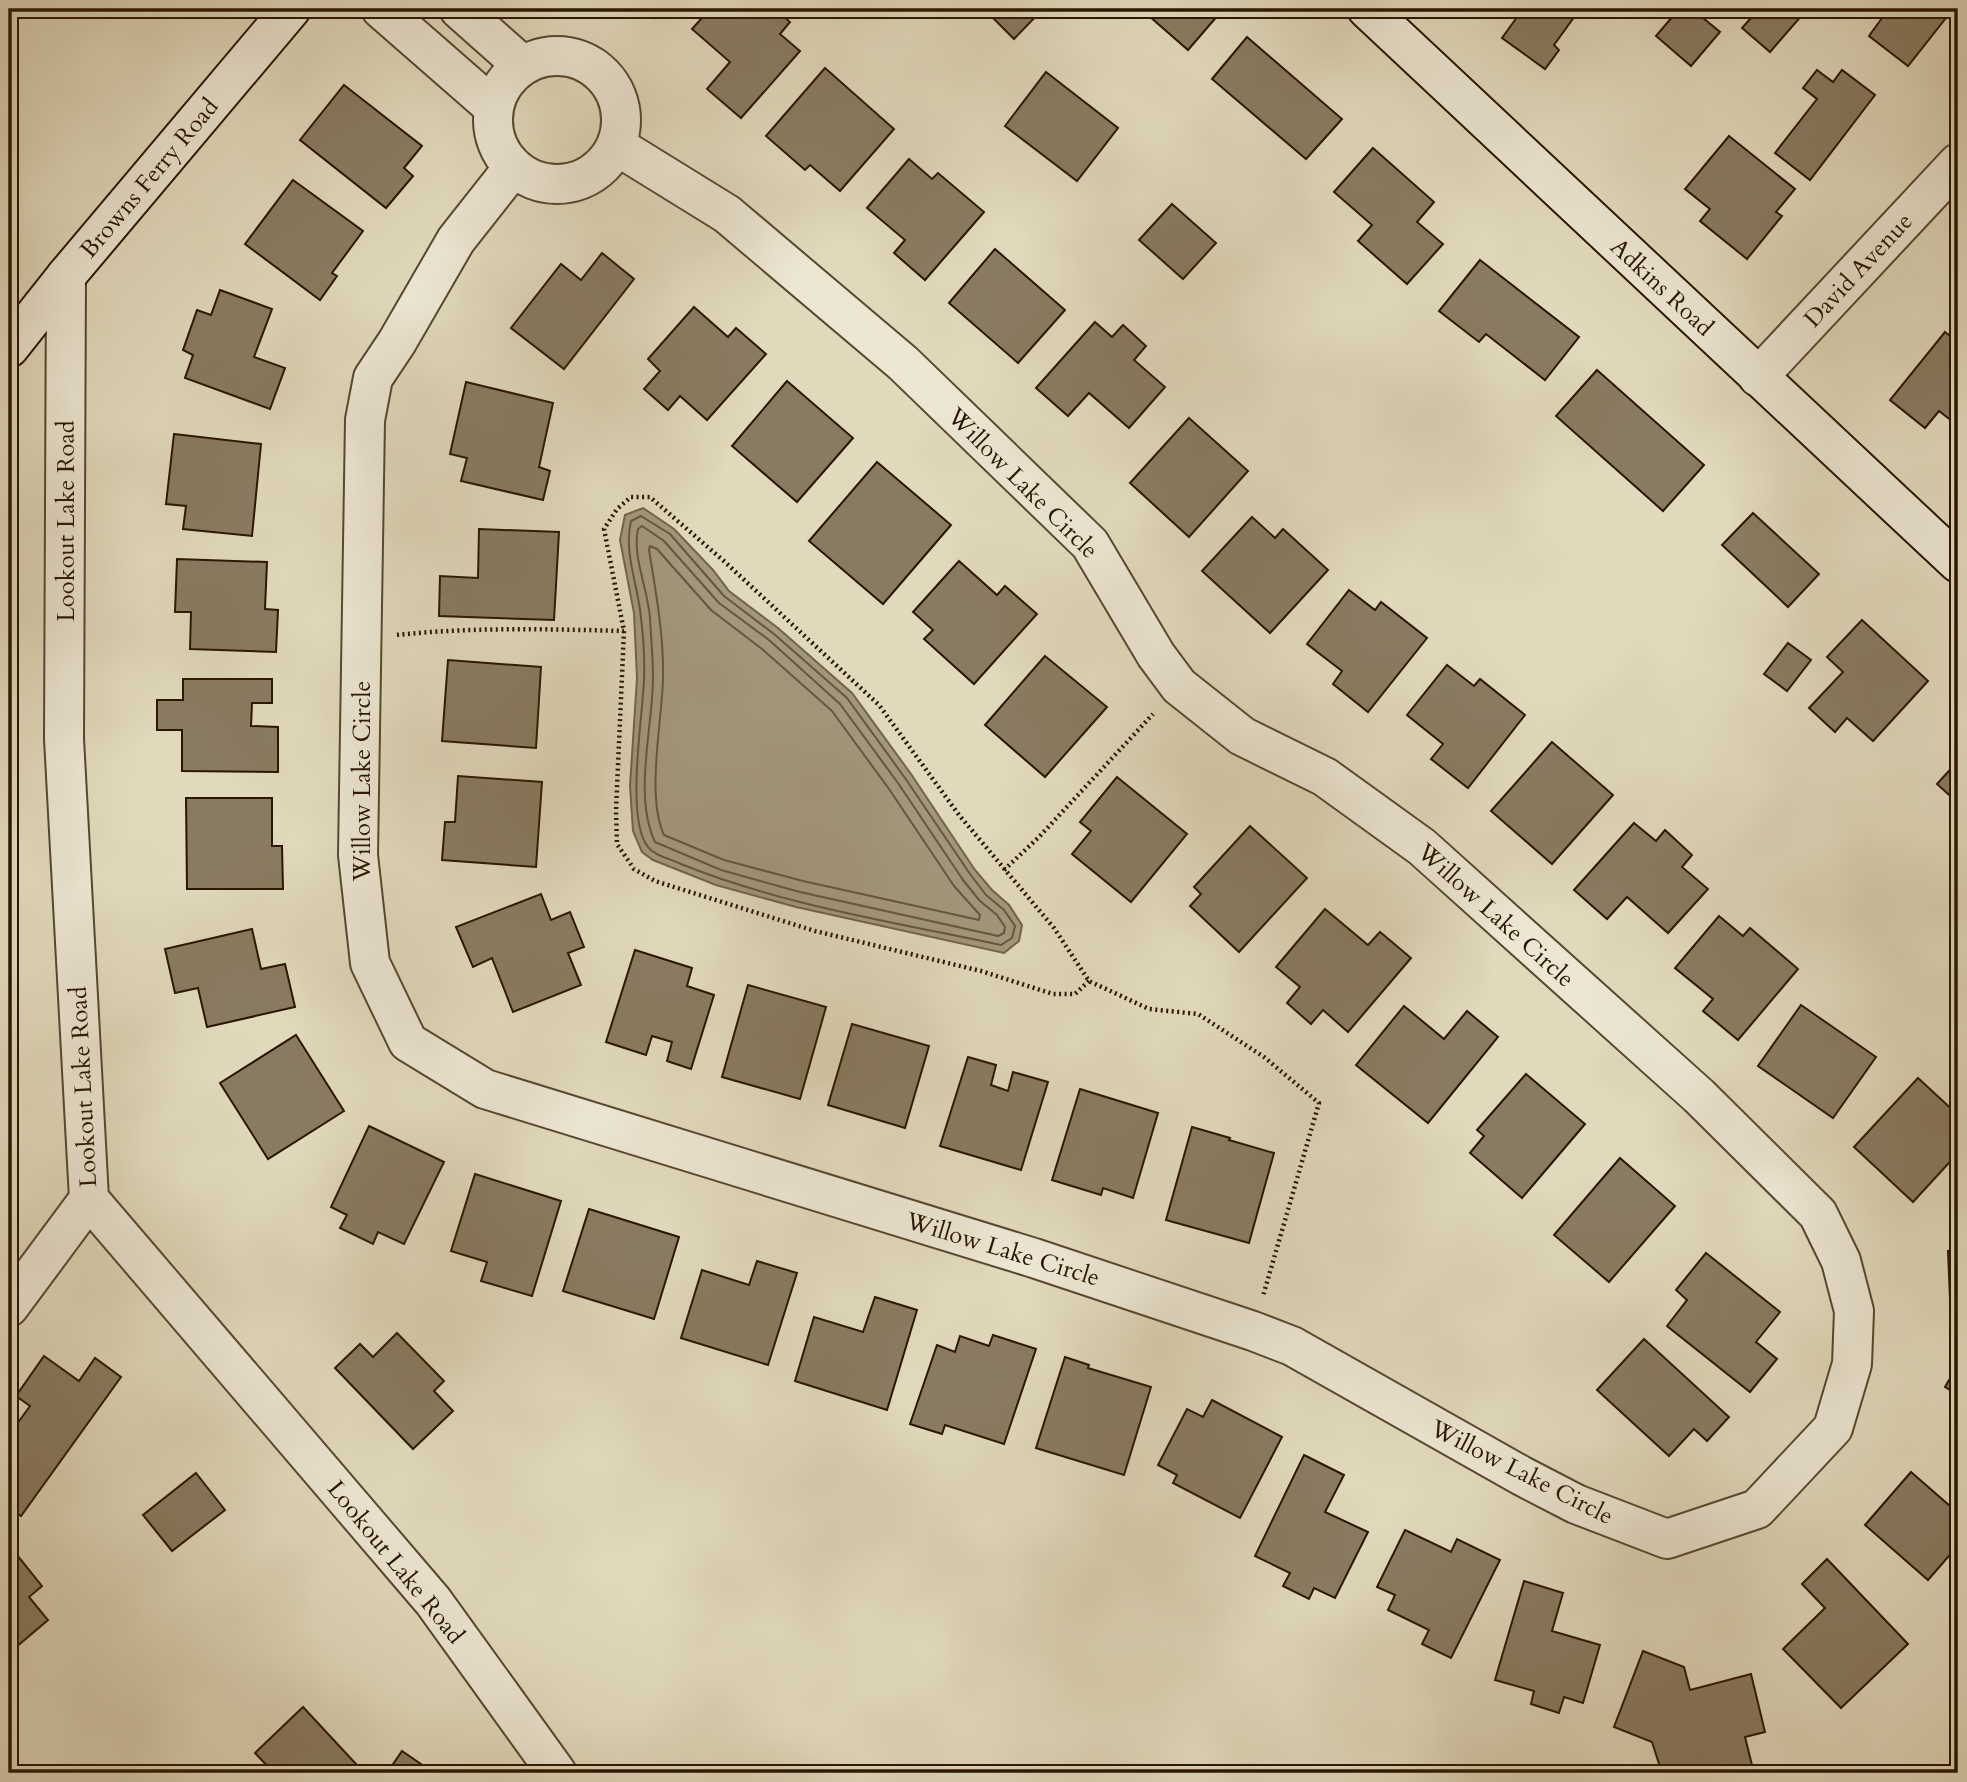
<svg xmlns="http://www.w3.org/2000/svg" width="1967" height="1782" font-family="Cardo,serif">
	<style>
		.water { fill: #a3977c; stroke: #73634a; stroke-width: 2 }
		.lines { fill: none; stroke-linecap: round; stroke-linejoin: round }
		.shore { stroke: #66563e; stroke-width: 2 }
		.building { fill: #897b62; stroke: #2a1600; stroke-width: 2 }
		.street-casing { stroke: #58472f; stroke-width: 42 }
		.secondary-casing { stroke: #2a1600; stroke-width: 42 }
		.path { stroke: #2a1600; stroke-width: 4.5; stroke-dasharray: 2 3.5; stroke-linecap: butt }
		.street { stroke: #ece6d3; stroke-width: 38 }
		.secondary { stroke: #ece6d3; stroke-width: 38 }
		.labels { text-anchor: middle; stroke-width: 6; stroke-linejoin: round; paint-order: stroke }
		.street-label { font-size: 24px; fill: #2a1600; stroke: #ece6d3 }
	</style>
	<rect width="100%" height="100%" fill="#e1d9bc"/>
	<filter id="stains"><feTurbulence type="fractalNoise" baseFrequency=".00286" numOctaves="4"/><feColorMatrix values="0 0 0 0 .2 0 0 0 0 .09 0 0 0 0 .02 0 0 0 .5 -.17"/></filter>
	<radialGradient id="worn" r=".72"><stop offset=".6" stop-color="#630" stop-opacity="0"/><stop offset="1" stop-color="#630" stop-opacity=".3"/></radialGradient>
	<polygon class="water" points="643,508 674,529 713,570 729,591 778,628 852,693 911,774 975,870 992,890 1009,905 1022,925 1019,941 1004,953 796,907 716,885 653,860 642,852 633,831 630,786 637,678 634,613 620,540 625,515"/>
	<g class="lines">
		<g class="shore">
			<path d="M641 516 670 534 724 596 774 634 847 698 905 778 970 874 986 895 1004 910 1015 926 1012 938 1001 945C894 922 782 905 681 864 671 859 655 856 648 847 625 818 643 716 644 679 645 657 643 632 640 610 636 580 624 551 631 521Z"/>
			<path d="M642 526 664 541 719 603 769 640 840 704 898 783 963 880 980 901 997 915 1005 927 1004 933 998 936 800 892 721 870 655 842C633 795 653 728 653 677 653 658 651 638 650 618 648 589 632 557 638 529Z"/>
			<path d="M650 546 657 549 711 610 762 649 832 711 889 789 954 886 980 915 979 920 803 881 724 860 664 835C646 796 662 722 663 679 664 636 656 593 649 550Z"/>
		</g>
	</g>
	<g class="building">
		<polygon points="644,9 663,9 655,18"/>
		<polygon points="710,9 775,9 790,22 780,34 800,51 741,118 707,89 730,62 692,29"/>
		<polygon points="1004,9 1043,9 1014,39 994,19"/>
		<polygon points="1141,9 1213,9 1219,14 1188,50"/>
		<polygon points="1523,9 1580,9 1554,45 1559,50 1545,69 1502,38"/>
		<polygon points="1679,9 1692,9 1720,32 1691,66 1656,36"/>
		<polygon points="1759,9 1799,9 1804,13 1770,52 1742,28"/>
		<polygon points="1870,9 1953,9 1908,66 1869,36 1882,18"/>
		<polygon points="1247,37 1342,119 1306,159 1212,79"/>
		<polygon points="825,68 894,129 840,191 810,165 805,170 766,136"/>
		<polygon points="1817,70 1833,82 1842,70 1875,95 1810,180 1775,153 1817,99 1803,88"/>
		<polygon points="1046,72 1118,128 1077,181 1005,126"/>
		<polygon points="344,85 422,146 404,168 413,176 386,208 300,140"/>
		<polygon points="1729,136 1795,189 1776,212 1782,216 1747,259 1700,221 1710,209 1685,189"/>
		<polygon points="1373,148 1434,202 1417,222 1443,244 1407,284 1358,241 1372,225 1334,192"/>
		<polygon points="909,159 932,179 938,173 984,212 925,280 894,253 905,240 867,208"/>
		<polygon points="293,180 363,231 332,273 337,276 320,300 245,244"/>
		<polygon points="1172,204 1216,243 1183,279 1139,240"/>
		<polygon points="995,249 1065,310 1018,363 949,303"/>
		<polygon points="602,253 634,279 564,369 511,328 561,264 581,280"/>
		<polygon points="1480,260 1579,337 1545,380 1486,334 1479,342 1439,311"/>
		<polygon points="220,290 272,309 254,357 285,368 270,409 185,378 193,355 183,350 197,310 211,315"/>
		<polygon points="694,307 728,337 736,328 766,354 707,420 680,396 668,410 644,389 660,371 648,359"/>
		<polygon points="1095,322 1112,337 1123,325 1146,346 1134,360 1165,387 1129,428 1089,393 1068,416 1036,388"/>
		<polygon points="1945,332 1958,342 1958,423 1957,425 1939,411 1925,428 1890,400"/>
		<polygon points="1597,370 1704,465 1663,511 1556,416"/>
		<polygon points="787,381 853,438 797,502 732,446"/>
		<polygon points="466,382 553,403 539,467 550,471 543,500 461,481 467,458 450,454"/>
		<polygon points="1189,418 1248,471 1189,537 1130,483"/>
		<polygon points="174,434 261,444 252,536 183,529 186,506 166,504"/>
		<polygon points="877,462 951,525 883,604 809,541"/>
		<polygon points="1753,513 1819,574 1788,607 1722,545"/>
		<polygon points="1252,517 1275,538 1283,529 1328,570 1270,633 1202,571"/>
		<polygon points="479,529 559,532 554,620 439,616 440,576 478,578"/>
		<polygon points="177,559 267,562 265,609 278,610 276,652 190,649 191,612 175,612"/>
		<polygon points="959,561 997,595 1005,586 1037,614 974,684 924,639 933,630 913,612"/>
		<polygon points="1349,590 1375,610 1381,602 1427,638 1368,712 1333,684 1342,671 1307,644"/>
		<polygon points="1862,620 1928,681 1873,741 1847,718 1835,732 1809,708 1843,672 1827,657"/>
		<polygon points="1788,643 1811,660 1787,691 1764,674"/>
		<polygon points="1045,656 1107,707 1045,777 985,725"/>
		<polygon points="448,660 541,667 536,748 442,741"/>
		<polygon points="1447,665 1474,686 1480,679 1525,715 1468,788 1431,759 1443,744 1407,715"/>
		<polygon points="183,679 272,679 272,703 252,703 251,726 278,727 278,772 182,771 182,730 157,730 157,700 183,700"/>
		<polygon points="1552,742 1613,795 1552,864 1491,811"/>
		<polygon points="1958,761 1958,803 1937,784"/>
		<polygon points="458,776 542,782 536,867 442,860 445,822 455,822"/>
		<polygon points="1117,777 1187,834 1131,902 1072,854 1091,831 1080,822"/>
		<polygon points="186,798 272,798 272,846 282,846 283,889 187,889"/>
		<polygon points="1634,823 1656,841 1665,830 1692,855 1682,867 1708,889 1668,933 1627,897 1607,919 1574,890"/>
		<polygon points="1250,826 1307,878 1239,952 1190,906 1201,894 1194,887"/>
		<polygon points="541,894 551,920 570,912 584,947 568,953 581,985 513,1012 492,958 473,967 456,927"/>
		<polygon points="1325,909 1368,945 1380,932 1411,958 1348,1032 1323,1010 1311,1024 1287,1003 1300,987 1276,967"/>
		<polygon points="1719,916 1743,936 1750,928 1798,969 1738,1040 1703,1011 1713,999 1675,968"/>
		<polygon points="252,929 261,969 285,964 295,1007 207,1027 198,988 175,993 165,949"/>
		<polygon points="635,950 692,968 687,986 714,995 691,1069 667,1061 672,1042 652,1036 646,1055 606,1042"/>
		<polygon points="748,985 826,1007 800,1099 722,1077"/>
		<polygon points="1801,1005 1876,1057 1833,1118 1758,1066"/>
		<polygon points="1404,1006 1444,1039 1467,1011 1498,1037 1428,1123 1356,1065"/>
		<polygon points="852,1024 929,1046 905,1128 828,1105"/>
		<polygon points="296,1035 344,1111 268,1159 220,1083"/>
		<polygon points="968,1057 996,1065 991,1085 1008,1091 1013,1072 1048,1082 1021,1170 940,1146"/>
		<polygon points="1526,1074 1585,1124 1522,1198 1470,1153 1484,1136 1477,1130"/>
		<polygon points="1918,1078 1958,1115 1958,1153 1913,1202 1854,1147"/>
		<polygon points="1080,1089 1158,1113 1133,1198 1103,1188 1101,1195 1052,1180"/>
		<polygon points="369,1126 444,1162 404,1244 378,1232 373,1244 340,1228 347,1215 331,1207"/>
		<polygon points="1192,1127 1230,1138 1229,1140 1274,1153 1249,1243 1166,1220"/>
		<polygon points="1620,1158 1675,1206 1609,1282 1554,1235"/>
		<polygon points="475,1174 561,1201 532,1296 481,1281 487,1262 451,1251"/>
		<polygon points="589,1209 679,1237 654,1319 563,1291"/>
		<polygon points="1958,1250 1958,1298 1950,1299 1948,1251"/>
		<polygon points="1706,1253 1780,1312 1756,1342 1777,1359 1750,1392 1667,1326 1687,1300 1676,1290"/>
		<polygon points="757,1261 797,1273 768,1365 681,1338 702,1270 749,1285"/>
		<polygon points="875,1297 917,1310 887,1410 795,1381 814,1317 863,1332"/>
		<polygon points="397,1333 444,1381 434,1391 453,1411 413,1449 335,1368 360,1344 373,1357"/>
		<polygon points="993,1335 1036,1349 1004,1444 945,1425 942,1434 910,1424 937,1345 955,1352 960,1336 989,1346"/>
		<polygon points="1644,1339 1729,1417 1707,1441 1694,1429 1669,1456 1597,1390"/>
		<polygon points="44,1356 79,1381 95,1358 121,1377 21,1516 9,1507 9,1435 30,1406 16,1396"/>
		<polygon points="1065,1357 1089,1365 1088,1368 1151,1387 1124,1475 1036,1448"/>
		<polygon points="1958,1365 1958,1395 1945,1387"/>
		<polygon points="1212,1400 1282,1437 1240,1518 1173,1483 1177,1475 1158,1465 1187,1409 1203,1417"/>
		<polygon points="1958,1442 1958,1458 1951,1454"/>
		<polygon points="1304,1455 1344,1475 1325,1512 1368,1532 1335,1598 1314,1588 1309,1599 1283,1586 1290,1573 1255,1556"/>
		<polygon points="1911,1472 1958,1513 1958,1553 1954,1550 1928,1580 1865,1525"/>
		<polygon points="196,1473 225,1510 172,1551 143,1515"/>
		<polygon points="1405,1530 1451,1552 1457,1539 1500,1560 1451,1658 1422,1644 1429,1630 1388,1610 1395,1595 1377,1587"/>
		<polygon points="9,1545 42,1586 29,1597 48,1620 9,1653"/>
		<polygon points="1827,1559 1908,1644 1841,1708 1783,1649 1825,1608 1802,1584"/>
		<polygon points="1524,1581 1563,1593 1552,1631 1600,1645 1583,1703 1564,1697 1559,1713 1531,1704 1534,1691 1495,1680"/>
		<polygon points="1643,1651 1684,1667 1690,1690 1751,1674 1765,1732 1745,1737 1752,1765 1720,1773 1662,1773 1652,1742 1614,1727"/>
		<polygon points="303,1707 356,1764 346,1773 274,1773 255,1753"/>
		<polygon points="402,1751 434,1773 387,1773"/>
	</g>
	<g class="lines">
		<g class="street-casing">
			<g id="street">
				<polyline points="381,9 492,106"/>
				<polyline points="459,9 522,65"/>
				<circle cx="557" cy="120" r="64"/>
				<polyline points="512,169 456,240 397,342 373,378 365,420 358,855 370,963 408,1042 485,1089 1034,1258 1253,1331 1292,1346 1522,1476 1576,1504 1667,1539 1757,1509 1833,1428 1852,1364 1854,1311 1841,1261 1818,1214 1699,1096 1422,847 1325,777 1242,736 1179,686 1156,655 1090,544 903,363 727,214 617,146"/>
				<polyline points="66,276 64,739 89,1199 433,1601 557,1773"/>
				<polyline points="1758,377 1958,163"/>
				<polyline points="9,1307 89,1199"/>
			</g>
		</g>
		<g class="secondary-casing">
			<g id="secondary">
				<polyline points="1367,9 1958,563"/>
				<polyline points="9,348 66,276 291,9"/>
			</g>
		</g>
		<g class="path">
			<path d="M397 635C472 627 548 629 624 631"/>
			<polyline points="1004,870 1039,837 1153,714"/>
			<polyline points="1089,981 1075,994 1053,994 981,971 815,931 655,881 634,869 617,844 616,810 624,631 604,529 617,509 631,497 650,497 725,562 879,705 959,815 1054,928 1089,981 1149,1009 1198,1014 1264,1057 1319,1103 1263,1296"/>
		</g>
		<use href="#street" class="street"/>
		<use href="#secondary" class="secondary"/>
	</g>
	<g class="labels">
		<g class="street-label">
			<text transform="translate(149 178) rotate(-50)" y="8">Browns Ferry Road</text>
			<text transform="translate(1858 270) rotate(-47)" y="8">David Avenue</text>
			<text transform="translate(1662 287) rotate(43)" y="8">Adkins Road</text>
			<text transform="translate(1023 483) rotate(45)" y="8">Willow Lake Circle</text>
			<text transform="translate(66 521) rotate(-90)" y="8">Lookout Lake Road</text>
			<text transform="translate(362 781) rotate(-90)" y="8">Willow Lake Circle</text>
			<text transform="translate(1496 915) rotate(42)" y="8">Willow Lake Circle</text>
			<text transform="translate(83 1087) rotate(-93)" y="8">Lookout Lake Road</text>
			<text transform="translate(1003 1249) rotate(17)" y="8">Willow Lake Circle</text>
			<text transform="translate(1522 1472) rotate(27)" y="8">Willow Lake Circle</text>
			<text transform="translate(396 1562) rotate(51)" y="8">Lookout Lake Road</text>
		</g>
	</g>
	<rect width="1967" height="1782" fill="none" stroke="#e1d9bc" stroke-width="35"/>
	<rect x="10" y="10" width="1946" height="1761" fill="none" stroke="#2a1600" stroke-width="3.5"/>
	<rect x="18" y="18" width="1932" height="1747" fill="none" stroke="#2a1600" stroke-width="2"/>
	<rect width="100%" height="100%" filter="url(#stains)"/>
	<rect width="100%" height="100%" fill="url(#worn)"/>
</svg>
